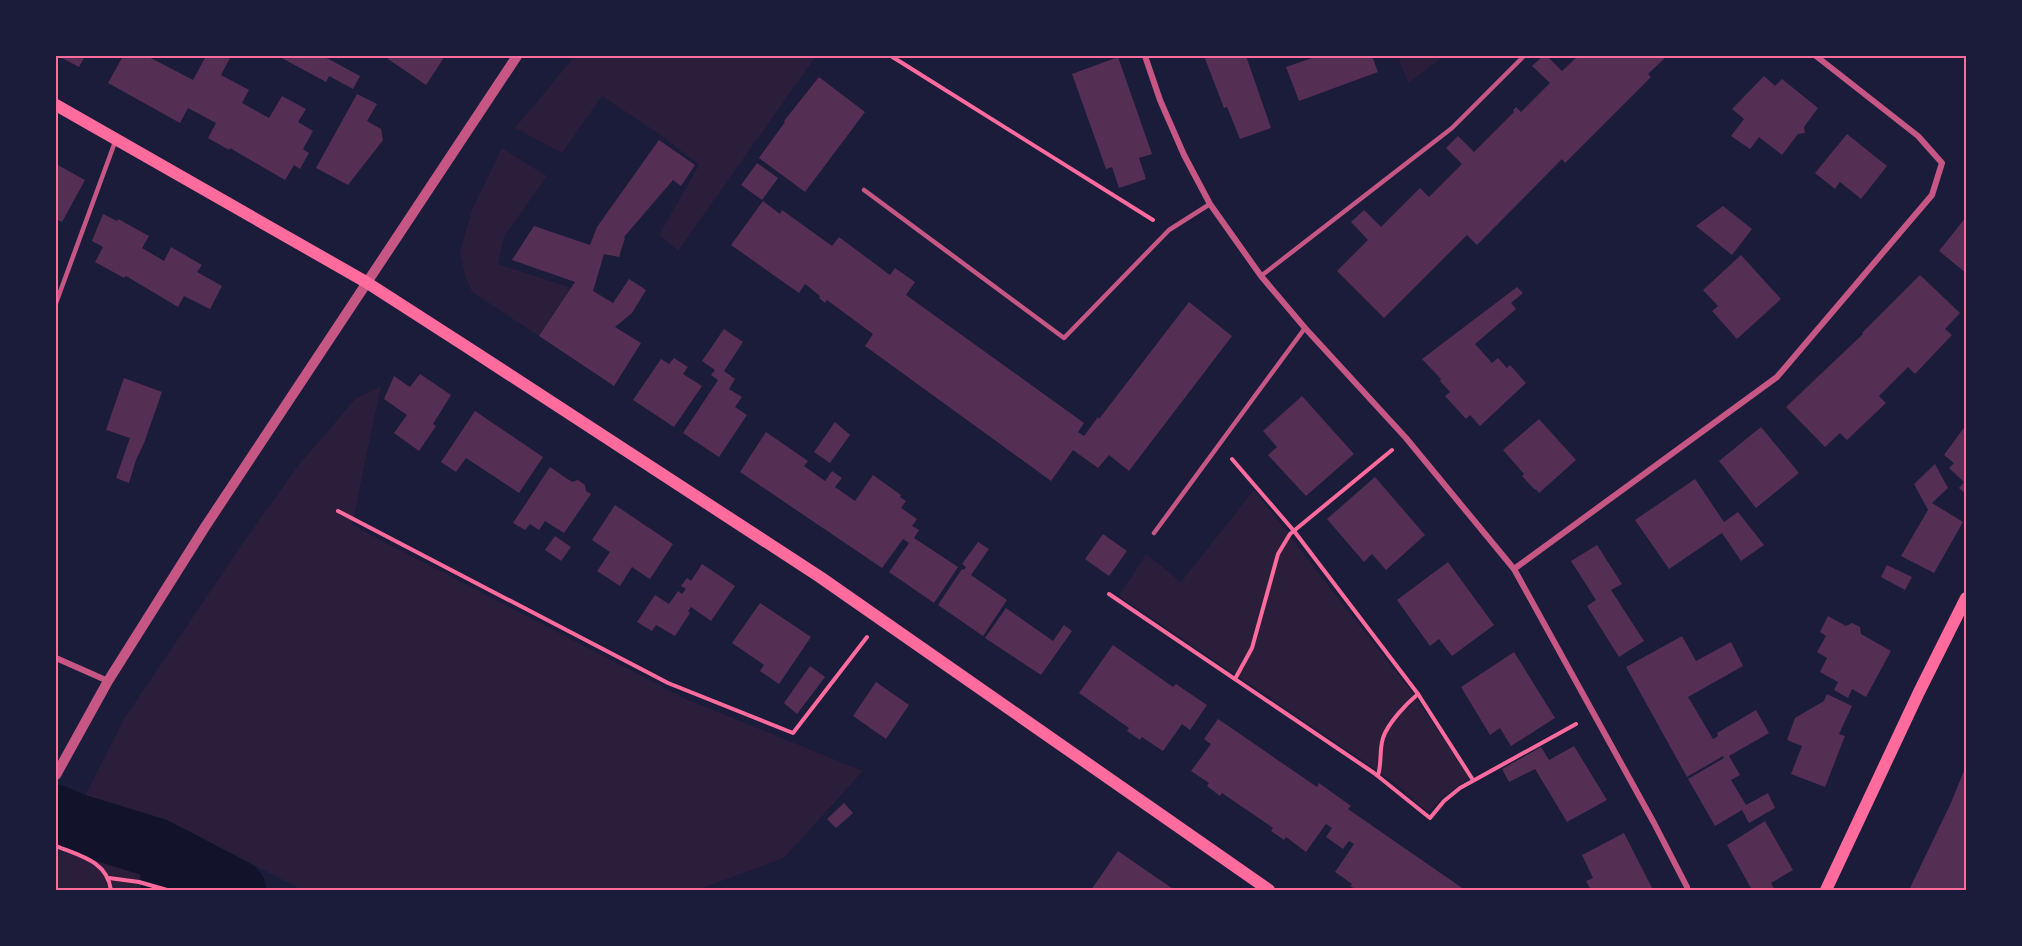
<svg xmlns="http://www.w3.org/2000/svg" width="2022" height="946" font-family="Spectral,serif">
	<style>
		.green { fill: #2a1e3b }
		.lines { fill: none; stroke-linecap: round; stroke-linejoin: round }
		.canal { stroke: #12122b; stroke-width: 34 }
		.river { stroke: #12122b; stroke-width: 60 }
		.building { fill: #542f53 }
		.path { stroke: #ff6b9d; stroke-width: 4 }
		.service { stroke: #c65784; stroke-width: 4.5 }
		.minor { stroke: #c65784; stroke-width: 6 }
		.tertiary { stroke: #c65784; stroke-width: 10 }
		.secondary { stroke: #ff6b9d; stroke-width: 12 }
		.neatline { fill: none; stroke: #ff6b9d; stroke-width: 2 }
	</style>
	<rect width="100%" height="100%" fill="#1b1b3a"/>
	<g class="green">
		<polygon points="575,56 816,56 678,251 659,235 699,165 659,134 602,96 562,153 515,128"/>
		<polygon points="1398,56 1444,56 1408,83"/>
		<polygon points="502,148 547,176 504,237 498,264 571,288 539,336 472,292 465,276 460,252 472,210"/>
		<path d="M381 386 352 525 688 700 863 771 784 858 697 890H302L185 829 105 812 84 802 70 829 126 852 134 868 166 881 170 875C184 876 203 879 213 890H56V853L124 719 236 553 297 467 355 399Z"/>
		<polygon points="1254,490 1411,691 1470,778 1443,797 1428,812 1394,783 1365,762 1119,596 1146,554 1181,582"/>
	</g>
	<g class="lines">
		<polyline class="canal" points="156,848 158,890"/>
		<polyline class="river" points="56,815 71,822 156,848 236,890"/>
	</g>
	<g class="building">
		<polygon points="58,56 85,56 79,67"/>
		<polygon points="123,56 147,56 193,80 206,56 231,56 221,75 249,90 242,103 269,118 282,96 306,109 298,122 313,131 303,149 309,153 300,169 294,165 285,180 230,148 229,150 208,138 216,123 188,108 180,123 108,83"/>
		<polygon points="278,56 323,56 360,76 353,89 329,76 326,82"/>
		<polygon points="390,56 445,56 426,85 388,59"/>
		<polygon points="1204,56 1246,56 1271,128 1240,139 1227,107 1224,108"/>
		<polygon points="1318,56 1372,56 1378,72 1299,101 1286,67"/>
		<polygon points="1543,56 1547,56 1562,71 1578,56 1667,56 1648,74 1651,77 1565,163 1562,159 1477,245 1467,235 1384,318 1337,271 1368,240 1351,222 1364,210 1381,227 1420,188 1429,197 1462,164 1446,148 1458,136 1474,152 1514,112 1513,110 1516,107 1521,112 1550,83 1532,66"/>
		<polygon points="1118,57 1152,154 1139,158 1146,179 1119,188 1112,167 1106,169 1072,74"/>
		<polygon points="1764,76 1775,86 1782,79 1818,108 1804,127 1805,133 1798,134 1782,155 1759,137 1750,149 1731,136 1744,119 1732,109"/>
		<polygon points="819,77 865,112 805,192 759,158 785,122 784,121"/>
		<polygon points="357,94 377,104 367,121 381,129 383,140 348,185 316,168"/>
		<polygon points="1847,134 1887,166 1861,199 1840,182 1835,189 1815,173"/>
		<polygon points="659,140 695,165 681,186 673,180 624,237 625,238 619,257 604,254 593,291 613,303 629,279 646,290 632,313 615,327 641,343 614,386 539,336 575,282 512,260 534,226 590,245 597,227"/>
		<polygon points="757,163 778,178 762,200 741,185"/>
		<polygon points="56,164 85,180 62,222 56,219"/>
		<polygon points="763,201 780,214 782,210 832,246 839,237 890,275 895,268 915,282 906,295 1084,423 1078,432 1084,436 1098,417 1099,419 1189,302 1232,336 1129,471 1109,455 1098,468 1073,450 1051,481 865,346 873,334 827,300 825,303 819,298 820,296 805,284 799,293 731,245"/>
		<polygon points="1723,206 1752,229 1732,255 1696,226"/>
		<polygon points="103,214 117,221 118,219 149,236 142,248 164,261 171,247 202,265 197,272 222,286 210,309 184,296 178,307 126,276 124,278 95,262 103,247 92,241"/>
		<polygon points="1966,217 1966,273 1939,251"/>
		<polygon points="1741,255 1781,299 1737,339 1712,311 1718,306 1703,290"/>
		<polygon points="1920,275 1960,313 1945,329 1952,335 1915,374 1908,367 1879,396 1886,403 1847,440 1840,433 1825,447 1786,407 1863,334 1862,333"/>
		<polygon points="1517,287 1523,293 1511,303 1516,309 1475,344 1492,363 1498,358 1507,368 1510,365 1526,383 1480,426 1470,415 1466,419 1445,396 1450,392 1440,381 1441,379 1422,359"/>
		<polygon points="724,329 743,342 724,371 735,379 729,389 742,397 735,407 747,415 719,457 683,433 718,380 711,375 715,370 702,361"/>
		<polygon points="674,358 688,367 683,374 702,386 674,427 633,400 661,359 669,364"/>
		<polygon points="420,374 451,395 433,424 436,426 419,451 394,433 407,415 384,399 394,376 410,387"/>
		<polygon points="124,378 162,392 144,443 136,460 129,483 116,478 130,438 106,430"/>
		<polygon points="1302,396 1354,454 1306,496 1268,455 1277,447 1263,431"/>
		<polygon points="475,411 543,457 519,493 466,458 456,472 441,462"/>
		<polygon points="1539,419 1576,460 1539,493 1536,489 1535,490 1522,476 1524,474 1503,450"/>
		<polygon points="835,422 850,435 830,463 814,452"/>
		<polygon points="1966,425 1966,494 1959,488 1964,482 1949,468 1954,463 1944,455"/>
		<polygon points="1761,427 1799,473 1756,508 1719,461"/>
		<polygon points="766,432 808,461 804,466 825,481 832,471 842,478 835,487 855,501 873,475 901,495 900,497 906,501 901,508 917,519 912,526 919,530 914,538 958,567 934,603 889,572 909,543 903,539 882,568 740,472"/>
		<polygon points="1935,464 1948,488 1932,503 1963,522 1934,573 1901,556 1928,510 1914,484"/>
		<polygon points="550,467 572,482 578,480 585,485 586,491 591,494 564,533 545,521 539,530 530,524 525,530 513,523"/>
		<polygon points="1375,477 1425,535 1386,570 1372,554 1364,562 1327,519"/>
		<polygon points="1695,479 1724,522 1738,512 1764,545 1741,561 1722,533 1669,569 1635,520"/>
		<polygon points="615,505 673,544 650,579 632,567 620,586 597,571 610,552 592,540"/>
		<polygon points="1103,534 1127,551 1109,576 1085,559"/>
		<polygon points="555,536 571,547 561,561 545,550"/>
		<polygon points="978,542 989,549 971,575 1007,600 983,636 938,605 962,569 964,570 966,567 962,564"/>
		<polygon points="1597,545 1622,584 1611,590 1644,641 1619,657 1587,606 1596,600 1571,561"/>
		<polygon points="1448,562 1494,625 1452,656 1439,639 1430,646 1397,600"/>
		<polygon points="702,564 735,586 711,621 691,607 688,611 690,613 675,636 656,625 652,631 637,622 655,595 669,604 678,591 682,594 686,589 681,586 687,578 691,581"/>
		<polygon points="1887,565 1912,577 1905,590 1881,577"/>
		<polygon points="760,603 811,637 779,684 760,671 764,665 732,643"/>
		<polygon points="1006,608 1053,641 1064,625 1072,631 1041,675 985,638"/>
		<polygon points="1828,616 1846,626 1852,623 1860,627 1861,634 1891,651 1866,697 1852,689 1848,698 1834,690 1838,682 1820,672 1827,658 1817,652 1826,636 1820,632"/>
		<polygon points="1682,636 1696,661 1731,642 1743,666 1688,697 1713,739 1718,736 1717,733 1756,710 1769,733 1729,756 1740,775 1731,780 1746,805 1768,793 1775,808 1749,823 1742,810 1715,826 1688,779 1724,758 1723,756 1687,777 1626,667"/>
		<polygon points="1113,645 1173,687 1176,684 1207,705 1190,730 1182,724 1163,751 1142,737 1140,740 1127,731 1129,728 1079,693"/>
		<polygon points="1514,652 1555,718 1511,746 1500,728 1490,735 1461,687"/>
		<polygon points="810,666 825,677 797,714 784,703"/>
		<polygon points="876,682 909,705 886,739 853,716"/>
		<polygon points="1827,694 1852,706 1839,734 1845,736 1825,787 1791,774 1802,746 1787,740 1795,718 1824,701"/>
		<polygon points="1218,719 1317,787 1319,783 1351,806 1348,809 1465,890 1357,890 1350,886 1352,884 1335,872 1354,844 1349,841 1343,849 1326,837 1332,828 1326,824 1306,852 1286,837 1284,840 1271,831 1273,828 1222,793 1220,796 1207,786 1209,783 1191,771 1211,744 1204,739"/>
		<polygon points="1574,746 1607,800 1567,822 1535,769 1509,782 1502,769 1541,747 1549,760"/>
		<polygon points="1966,766 1966,890 1909,890 1950,805"/>
		<polygon points="844,803 853,813 836,828 827,819"/>
		<polygon points="1765,821 1793,870 1771,883 1775,890 1752,890 1727,845"/>
		<polygon points="1624,833 1652,888 1646,890 1591,890 1586,881 1593,878 1582,855"/>
		<polygon points="1118,851 1173,889 1171,890 1091,890"/>
	</g>
	<g class="lines">
		<g class="path">
			<polyline points="891,56 1153,220"/>
			<polyline points="1232,459 1294,531 1418,694 1473,780"/>
			<polyline points="338,511 668,683 793,733 867,637"/>
			<polyline points="1109,594 1374,773 1430,818 1444,801 1460,788 1576,724"/>
			<polyline points="1235,679 1252,648 1278,554 1290,534 1392,450"/>
			<path d="M1378 775C1382 763 1379 751 1383 738 1388 723 1406 704 1418 694"/>
			<path d="M56 846C80 856 107 861 111 890"/>
			<polyline points="109,878 139,882 167,890"/>
		</g>
		<g class="service">
			<polyline points="864,190 1064,338 1169,230 1210,204"/>
			<polyline points="1261,276 1452,128 1524,56"/>
			<polyline points="56,303 115,142"/>
			<polyline points="1154,533 1305,328"/>
		</g>
		<g class="minor">
			<polyline points="1145,56 1160,100 1184,155 1210,204 1261,276 1305,328 1406,438 1514,569 1654,823 1687,887"/>
			<polyline points="1514,569 1777,377 1932,195 1942,163 1918,136 1816,56"/>
			<polyline points="56,658 108,681"/>
		</g>
		<polyline class="tertiary" points="56,775 108,681 205,527 517,56"/>
		<g class="secondary">
			<polyline points="56,105 366,282 467,347 820,577 1269,890"/>
			<polyline points="1826,890 1919,692 1966,598"/>
		</g>
	</g>
	<rect width="2022" height="946" fill="none" stroke="#1b1b3a" stroke-width="114"/>
	<rect x="57" y="57" width="1908" height="832" class="neatline"/>
</svg>
